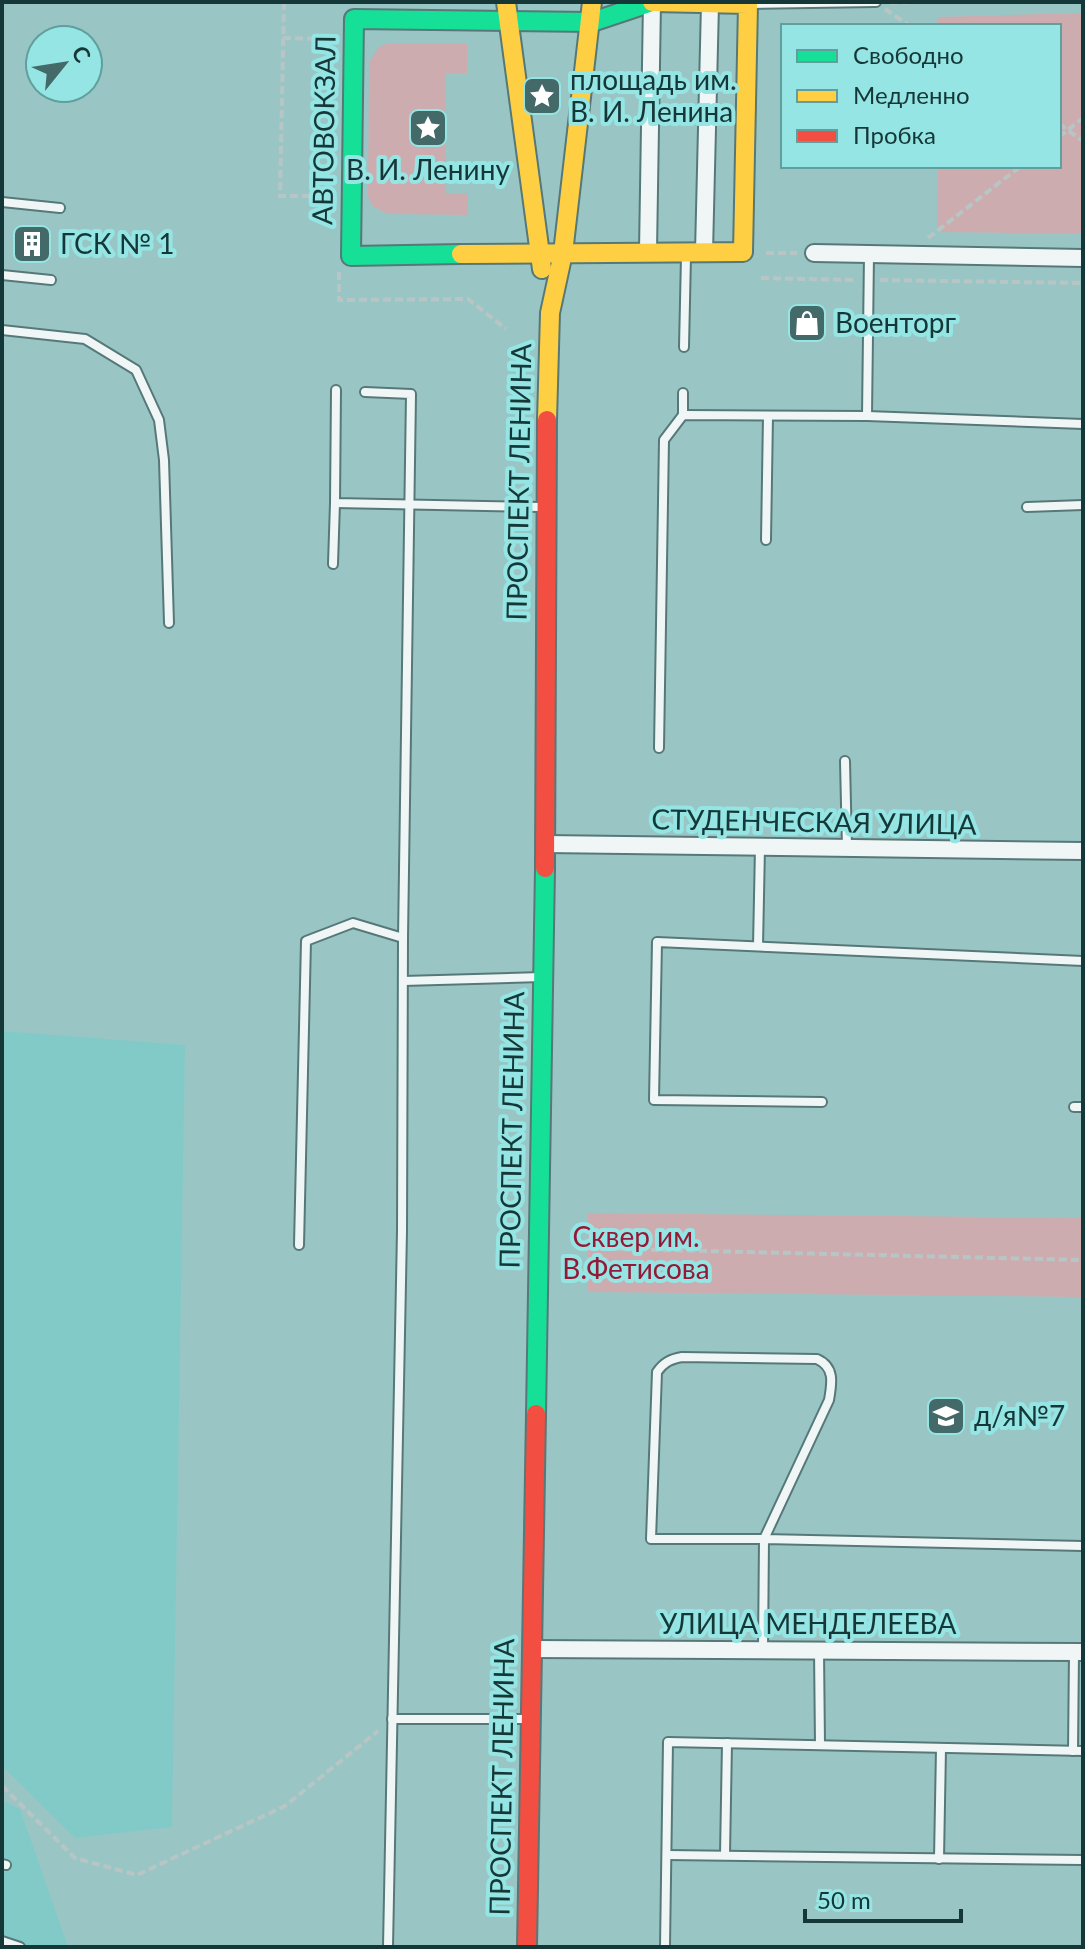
<svg xmlns="http://www.w3.org/2000/svg" width="1085" height="1949" font-family="Lato,sans-serif">
	<style>
		.built { fill: #82cac8 }
		.green { fill: #cdacb0 }
		.lines { fill: none; stroke-linecap: round; stroke-linejoin: round }
		.lane-casing { stroke: #567878; stroke-width: 12 }
		.street-casing { stroke: #567878; stroke-width: 20 }
		.fast-casing { stroke: #567878; stroke-width: 22 }
		.slow-casing { stroke: #567878; stroke-width: 22 }
		.jam-casing { stroke: #567878; stroke-width: 22 }
		.path { stroke: #b8c5c5; stroke-width: 4; stroke-dasharray: 8 4; stroke-linecap: butt }
		.lane { stroke: #f0f6f6; stroke-width: 8 }
		.street { stroke: #f0f6f6; stroke-width: 16 }
		.fast { stroke: #16e098; stroke-width: 18 }
		.slow { stroke: #ffcf43; stroke-width: 18 }
		.jam { stroke: #f24e42; stroke-width: 18 }
		.labels { text-anchor: middle; stroke-width: 8; stroke-linejoin: round; paint-order: stroke }
		.poi-label { font-size: 28px; fill: #153737; stroke: #94e5e3; text-anchor: start }
		.street-label { font-size: 28px; fill: #153737; stroke: #94e5e3 }
		.park-label { font-size: 28px; fill: #951937; stroke: #94e5e3 }
	</style>
	<rect width="100%" height="100%" fill="#99c6c4"/>
	<g class="built">
		<polygon points="2,1031 185,1045 172,1827 75,1838 2,1766"/>
		<polygon points="2,1801 20,1809 68,1947 2,1947"/>
	</g>
	<g class="green">
		<polygon points="1083,13 1083,234 937,232 938,166 1059,166 1059,26 938,26 938,17"/>
		<polygon points="388,43 467,43 467,73 446,73 446,193 468,193 468,215 388,214 372,206 368,196 369,62 379,47"/>
		<polygon points="588,1213 1083,1218 1083,1297 588,1292"/>
	</g>
	<g class="lines">
		<g class="lane-casing">
			<g id="lane">
				<polyline points="749,4 876,2"/>
				<polyline points="2,202 60,208"/>
				<polyline points="2,275 51,280"/>
				<polyline points="2,330 85,339 136,370 159,420 164,460 169,623"/>
				<polyline points="684,347 686,256"/>
				<polyline points="336,390 335,503 540,507"/>
				<polyline points="365,392 411,394 403,938 402,1231 388,1947"/>
				<polyline points="683,415 683,393"/>
				<polyline points="867,416 869,254"/>
				<polyline points="1027,507 1083,505"/>
				<polyline points="766,540 768,416"/>
				<polyline points="333,564 335,503"/>
				<polyline points="659,748 664,440 683,415 867,416 1083,424"/>
				<polyline points="845,761 847,848"/>
				<polyline points="758,946 760,847"/>
				<polyline points="403,981 542,977"/>
				<polyline points="822,1102 654,1100 657,942 1083,961"/>
				<polyline points="1074,1107 1083,1107"/>
				<polyline points="299,1245 306,941 353,923 403,938"/>
				<path d="M763 1649 764 1539 829 1400C832 1383 835 1367 817 1359L682 1357C671 1359 664 1362 657 1372L651 1539H764L1083 1546"/>
				<polyline points="819,1650 820,1745"/>
				<polyline points="392,1719 527,1719"/>
				<polyline points="1073,1751 1074,1652"/>
				<polyline points="667,1855 1083,1860"/>
				<polyline points="725,1855 727,1743"/>
				<polyline points="939,1859 941,1748"/>
				<polyline points="2,1864 6,1865"/>
				<polyline points="2,1941 20,1947"/>
				<polyline points="665,1947 668,1742 1083,1751"/>
			</g>
		</g>
		<g class="street-casing">
			<g id="street">
				<polyline points="648,251 652,2"/>
				<polyline points="704,252 710,4"/>
				<polyline points="814,253 1083,258"/>
				<polyline points="545,844 1083,851"/>
				<polyline points="532,1649 1083,1652"/>
			</g>
		</g>
		<g class="fast-casing">
			<g id="fast">
				<polyline points="461,254 351,256 354,19 592,22 652,2"/>
				<polyline points="536,1414 545,868"/>
			</g>
		</g>
		<g class="slow-casing">
			<g id="slow">
				<polyline points="506,2 542,269"/>
				<polyline points="461,254 743,252 748,4 652,2"/>
				<polyline points="547,420 550,313 563,253 592,2"/>
			</g>
		</g>
		<g class="jam-casing">
			<g id="jam">
				<polyline points="545,868 547,420"/>
				<polyline points="527,1947 536,1414"/>
			</g>
		</g>
		<g class="path">
			<polyline points="284,2 280,196 331,196"/>
			<polyline points="890,3 923,2"/>
			<polyline points="885,9 910,26"/>
			<polyline points="283,38 333,39"/>
			<polyline points="1059,124 1083,141"/>
			<polyline points="1059,137 1083,118"/>
			<polyline points="928,238 1021,166"/>
			<polyline points="766,253 797,253"/>
			<polyline points="339,272 339,300 468,299 506,329"/>
			<polyline points="761,278 855,280"/>
			<polyline points="880,280 1083,283"/>
			<polyline points="579,1248 1083,1260"/>
			<polyline points="2,1786 75,1858 137,1875 285,1806 378,1731"/>
		</g>
		<use href="#lane" class="lane"/>
		<use href="#street" class="street"/>
		<use href="#fast" class="fast"/>
		<use href="#slow" class="slow"/>
		<use href="#jam" class="jam"/>
	</g>
	<defs>
		<g id="sight-square" transform="scale(2)"><rect x="-9" y="-9" width="18" height="18" rx="4" fill="#436968" stroke="#94e5e3"/><path d="M0-6L1.8-2.2L6-1.7L2.9 1.2L3.7 5.4L0 3.3L-3.7 5.4L-2.9 1.2L-6-1.7L-1.8-2.2Z" fill="#fff"/></g>
		<g id="building-square" transform="scale(2)"><rect x="-9" y="-9" width="18" height="18" rx="4" fill="#436968" stroke="#94e5e3"/><path d="M-4-6H4V6H1V3H-1V6H-4ZM-2.5-4.3h1.7v1.8h-1.7ZM.8-4.3h1.7v1.8H.8ZM-2.5-1h1.7V.8h-1.7ZM.8-1h1.7V.8H.8Z" fill="#fff"/></g>
		<g id="shop-square" transform="scale(2)"><rect x="-9" y="-9" width="18" height="18" rx="4" fill="#436968" stroke="#94e5e3"/><path d="M-5-2.5h2.3a2.7 3.5 0 0 1 5.4 0H5L5.5 6h-11ZM-1.5-2.5h3a1.5 2.3 0 0 0-3 0Z" fill="#fff"/></g>
		<g id="school-square" transform="scale(2)"><rect x="-9" y="-9" width="18" height="18" rx="4" fill="#436968" stroke="#94e5e3"/><path d="M0-5L7-2L0 1L-7-2ZM-4 1L0 2.5L4 1V4Q0 6-4 4Z" fill="#fff"/></g>
	</defs>
	<g fill-rule="evenodd">
		<use href="#sight-square" x="542" y="96"/>
		<use href="#sight-square" x="428" y="128"/>
		<use href="#building-square" x="32" y="244"/>
		<use href="#shop-square" x="807" y="323"/>
		<use href="#school-square" x="946" y="1416"/>
	</g>
	<g class="labels">
		<g class="poi-label">
			<text x="570" y="90">площадь им.<tspan x="570" dy="32">В. И. Ленина</tspan></text>
			<text x="428" y="180" text-anchor="middle">В. И. Ленину</text>
			<text x="60" y="254">ГСК № 1</text>
			<text x="835" y="333">Военторг</text>
			<text x="974" y="1426">д/я№7</text>
		</g>
		<g class="street-label">
			<text transform="translate(324 130) rotate(-89)" y="10">АВТОВОКЗАЛ</text>
			<text transform="translate(519 482) rotate(-89)" y="10">ПРОСПЕКТ ЛЕНИНА</text>
			<text transform="translate(814 822) rotate(1)" y="10">СТУДЕНЧЕСКАЯ УЛИЦА</text>
			<text transform="translate(512 1130) rotate(-89)" y="10">ПРОСПЕКТ ЛЕНИНА</text>
			<text x="808" y="1634">УЛИЦА МЕНДЕЛЕЕВА</text>
			<text transform="translate(502 1777) rotate(-89)" y="10">ПРОСПЕКТ ЛЕНИНА</text>
		</g>
		<g class="park-label">
			<text x="636" y="1247">Сквер им.<tspan x="636" dy="32">В.Фетисова</tspan></text>
		</g>
	</g>
	<rect width="1085" height="1949" fill="none" stroke="#153737" stroke-width="8"/>
	<rect x="781" y="24" width="280" height="144" fill="#94e5e3" stroke="#619f9e" stroke-width="2"/>
	<rect x="797" y="50" width="40" height="12" fill="#16e098" stroke="#619f9e" stroke-width="2"/>
	<text x="853" y="64" font-size="24" fill="#153737">Свободно</text>
	<rect x="797" y="90" width="40" height="12" fill="#ffcf43" stroke="#619f9e" stroke-width="2"/>
	<text x="853" y="104" font-size="24" fill="#153737">Медленно</text>
	<rect x="797" y="130" width="40" height="12" fill="#f24e42" stroke="#619f9e" stroke-width="2"/>
	<text x="853" y="144" font-size="24" fill="#153737">Пробка</text>
	<g transform="translate(64 64) rotate(60)"><circle r="38" fill="#94e5e3" stroke="#619f9e" stroke-width="2"/>
	<path d="M0-6L14 30L0 20L-14 30Z" fill="#436968"/>
	<text y="-12" font-size="22" font-weight="bold" text-anchor="middle" fill="#153737">С</text>
	</g>
	<path d="M805 1909v12h156v-12" fill="none" stroke="#153737" stroke-width="4"/>
	<text x="817" y="1909" font-size="24" fill="#153737" stroke="#94e5e3" stroke-width="6" paint-order="stroke">50 m</text>
</svg>
